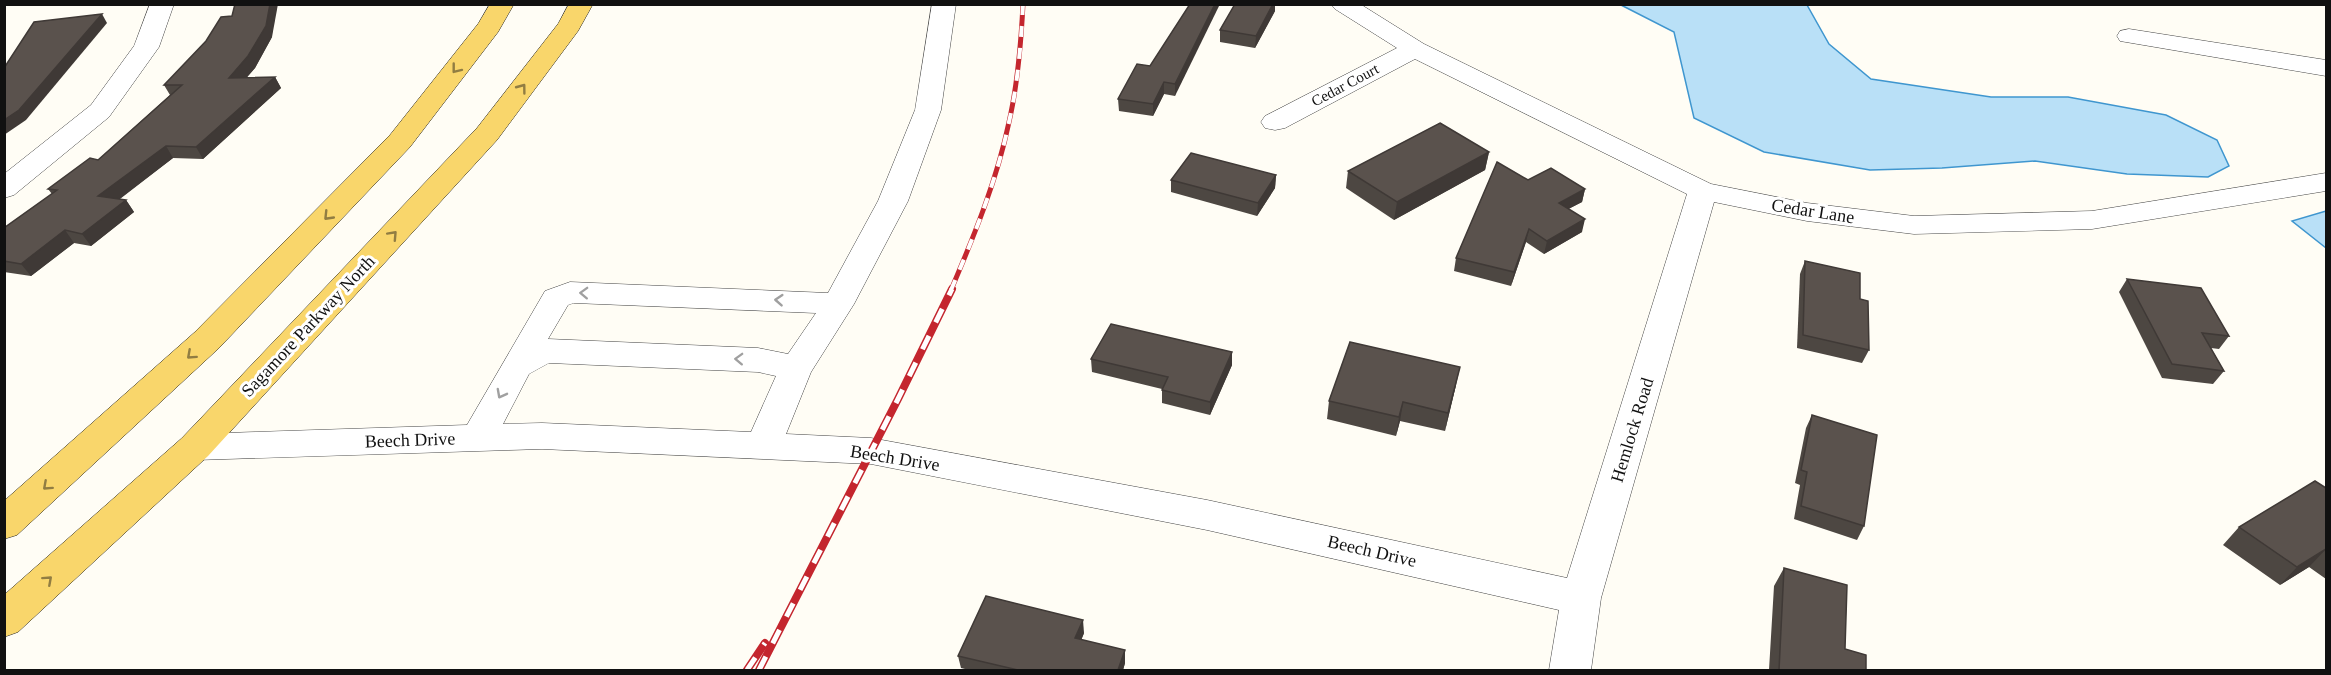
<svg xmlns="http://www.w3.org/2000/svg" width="2331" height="675" font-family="'Times New Roman',serif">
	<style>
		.water { fill: #b9e0f7; stroke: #3f96cf; stroke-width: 1.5 }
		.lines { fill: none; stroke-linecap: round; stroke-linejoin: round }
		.minor-casing { stroke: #444; stroke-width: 1 }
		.major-casing { stroke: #222; stroke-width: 1 }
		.minor { fill: #fff; fill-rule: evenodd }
		.major { fill: #f9d66b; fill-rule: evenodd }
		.rail-far1-casing { stroke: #c4262e; stroke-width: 5 }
		.rail-casing { stroke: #c4262e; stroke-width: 8 }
		.rail-far1 { stroke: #fff; stroke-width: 4; stroke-dasharray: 11; stroke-linecap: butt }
		.rail { stroke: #fff; stroke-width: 5; stroke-dasharray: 15; stroke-linecap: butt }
		.wall { fill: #4d4742 }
		.shaded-wall { fill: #3f3936 }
		.building { fill: #5a524d; stroke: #3f3936; stroke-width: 1.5 }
		.oneway { stroke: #917d42 }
		.oneway2 { stroke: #a0a0a0 }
		.labels { text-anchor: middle; stroke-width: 6; stroke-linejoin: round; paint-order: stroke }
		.far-street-label { font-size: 15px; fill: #111; stroke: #fff }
		.street-label { font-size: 18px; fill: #111; stroke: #fff }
	</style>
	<rect width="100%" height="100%" fill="#fffdf5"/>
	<g class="water">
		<polygon points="1621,5 1807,5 1829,44 1871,79 1991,97 2068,97 2166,115 2217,140 2229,166 2208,177 2127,174 2035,161 1942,168 1870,170 1764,152 1694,118 1674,32"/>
		<polygon points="2326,211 2326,248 2292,221"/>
	</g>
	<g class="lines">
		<g class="minor-casing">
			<g id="minor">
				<polygon points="150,4 174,4 159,47 109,117 14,195 4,198 4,174 91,105 134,46"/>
				<path d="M932 4H956L941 110 908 201 854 304 811 372 786 434 871 438 1207 500 1567 578 1687 194 1415 59 1285 128 1275 130 1265 128 1261 122 1265 116 1397 48 1335 9 1331 4H1360L1424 44 1711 184 1807 203 1914 216 2092 211 2326 173V191L2092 229 1914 234 1807 221 1714 202 1601 598 1591 670H1549L1559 610 1207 530 871 464 542 449 195 460 182 456 177 447 182 438 195 434 467 425 545 291 570 282 828 293 878 201 915 110ZM574 303 816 313 788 354 758 348 548 339 568 305ZM549 363 758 372 776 376 751 432 542 423 503 424 529 374Z"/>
				<polygon points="2129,29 2326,60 2326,76 2120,41 2117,36 2120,31"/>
			</g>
		</g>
		<g class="major-casing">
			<g id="major">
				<polygon points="490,4 514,4 498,32 410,147 219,348 17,535 4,539 4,501 195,332 390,135 478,24"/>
				<polygon points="569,4 593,4 578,31 497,140 208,456 18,632 4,637 4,595 182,438 477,128 558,24"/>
			</g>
		</g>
		<use href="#minor" class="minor"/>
		<use href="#major" class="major"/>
		<g class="rail-far1-casing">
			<path id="rail-far1" d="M951 290C974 236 997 180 1009 122 1018 83 1021 44 1023 4"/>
		</g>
		<g class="rail-casing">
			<g id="rail">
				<polyline points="747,670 765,643"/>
				<polyline points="759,670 898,399 952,289"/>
			</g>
		</g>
		<use href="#rail-far1" class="rail-far1"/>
		<use href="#rail" class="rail"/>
	</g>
	<g class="wall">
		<polygon points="1190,4 1175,96 1164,94 1153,116 1119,111 1118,99 1150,66"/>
		<polygon points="1235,4 1275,4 1275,11 1255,48 1220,42 1220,30"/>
		<polygon points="232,16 272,37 255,68 247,77 275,77 281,88 203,159 173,158 119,199 126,200 134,212 91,246 74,243 31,276 4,272 4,228 52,194 48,189 98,160 170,95 164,85"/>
		<polygon points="1489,152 1485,170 1394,220 1346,188 1348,171"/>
		<polygon points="1276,175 1275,188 1257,216 1171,192 1171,180"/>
		<polygon points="1585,189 1582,202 1568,209 1582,232 1544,254 1526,242 1511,286 1454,271 1456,258"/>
		<polygon points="1805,261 1860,299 1869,350 1862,363 1797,348 1800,274"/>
		<polygon points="2127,279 2229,336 2219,349 2211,348 2224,371 2213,384 2162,378 2119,292"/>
		<polygon points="1091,359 1232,365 1210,415 1162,403 1162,389 1092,372"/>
		<polygon points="1456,385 1445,431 1400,421 1396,436 1327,419 1329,401"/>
		<polygon points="1812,415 1864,526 1857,540 1794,519 1800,485 1795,483 1806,428"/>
		<polygon points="2326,488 2326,579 2309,567 2280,585 2223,545 2239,527"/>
		<polygon points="1784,568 1845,649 1866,670 1769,670 1774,586"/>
		<polygon points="1084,633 1081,640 1125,650 1125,663 1123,670 969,670 961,668 958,656"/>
	</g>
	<g class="shaded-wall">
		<polygon points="270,4 278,4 272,37 255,68 236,90 229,78"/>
		<polygon points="1215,4 1220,4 1175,96 1175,84"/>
		<polygon points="1273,4 1275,4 1275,11 1255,48 1256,36"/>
		<polygon points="102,14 107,23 26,120 4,135 4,120"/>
		<polygon points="275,77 281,88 203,159 196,147"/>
		<polygon points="1164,82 1164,94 1153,116 1153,104"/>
		<polygon points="166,146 173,158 107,209 98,196"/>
		<polygon points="1489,152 1485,170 1394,220 1397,202"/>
		<polygon points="1276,175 1275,188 1257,216 1258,203"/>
		<polygon points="1585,189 1582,202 1555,216 1559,203"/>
		<polygon points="126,200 134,212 91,246 82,234"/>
		<polygon points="1585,219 1582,232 1544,254 1547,241"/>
		<polygon points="1529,229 1526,242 1511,286 1514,272"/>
		<polygon points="65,230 74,243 31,276 21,264"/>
		<polygon points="1232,352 1232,365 1210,415 1210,402"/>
		<polygon points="1460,367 1456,385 1445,431 1448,413"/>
		<polygon points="1403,402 1400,421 1396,436 1399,417"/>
		<polygon points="2326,549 2309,567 2280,585 2297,567"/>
		<polygon points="1083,620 1084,633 1077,651 1075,638"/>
		<polygon points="1125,650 1125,663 1123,670 1118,670"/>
	</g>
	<g class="building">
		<polygon points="235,4 270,4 266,26 248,56 229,78 275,77 196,147 166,146 98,196 126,200 82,234 65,230 21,264 4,261 4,228 57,190 48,189 90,158 98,160 182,85 164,85 206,41 221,17 232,16"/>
		<polygon points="1190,4 1215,4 1175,84 1164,82 1153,104 1118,99 1137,64 1150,66"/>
		<polygon points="1235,4 1273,4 1256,36 1220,30"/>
		<polygon points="102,14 19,110 4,120 4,68 34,22"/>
		<polygon points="1440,123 1489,152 1397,202 1348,171"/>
		<polygon points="1191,153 1276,175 1258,203 1171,180"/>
		<polygon points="1497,162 1528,180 1551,168 1585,189 1559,203 1585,219 1547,241 1529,229 1514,272 1456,258"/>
		<polygon points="1805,261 1860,273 1860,299 1868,301 1869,350 1803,335"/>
		<polygon points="2127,279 2201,288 2229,336 2202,333 2224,371 2172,364"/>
		<polygon points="1111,324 1232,352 1210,402 1162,390 1168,377 1091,359"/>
		<polygon points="1350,342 1460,367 1448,413 1403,402 1399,417 1329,401"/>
		<polygon points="1812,415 1877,435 1864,526 1801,506 1807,472 1801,470"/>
		<polygon points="2315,481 2326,488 2326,549 2297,567 2239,527"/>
		<polygon points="1784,568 1847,585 1845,649 1866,655 1866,670 1779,670"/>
		<polygon points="986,596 1083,620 1075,638 1125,650 1118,670 1018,670 958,656"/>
	</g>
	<defs><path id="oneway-chevron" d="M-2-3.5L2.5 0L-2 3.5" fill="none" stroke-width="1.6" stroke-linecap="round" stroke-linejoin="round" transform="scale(1.5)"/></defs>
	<g class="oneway">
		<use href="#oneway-chevron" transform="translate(456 69) rotate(128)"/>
		<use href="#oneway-chevron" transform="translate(522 88) rotate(-53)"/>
		<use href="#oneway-chevron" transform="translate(328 216) rotate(134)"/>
		<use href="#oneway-chevron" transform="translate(393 235) rotate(-47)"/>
		<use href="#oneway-chevron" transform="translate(191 355) rotate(138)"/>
		<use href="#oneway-chevron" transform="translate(47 486) rotate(138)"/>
		<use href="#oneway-chevron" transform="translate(48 580) rotate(-42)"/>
	</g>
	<g class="oneway2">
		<use href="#oneway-chevron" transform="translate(584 293) rotate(-178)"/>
		<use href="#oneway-chevron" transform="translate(779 300) rotate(-176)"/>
		<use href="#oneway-chevron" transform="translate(739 359) rotate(-178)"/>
		<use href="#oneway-chevron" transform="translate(501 394) rotate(118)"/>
	</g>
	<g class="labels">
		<g class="far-street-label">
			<text transform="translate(1345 85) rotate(-28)" y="5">Cedar Court</text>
		</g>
		<g class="street-label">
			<text transform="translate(1813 211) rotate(9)" y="6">Cedar Lane</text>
			<text transform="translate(308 326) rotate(-47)" y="6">Sagamore Parkway North</text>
			<text transform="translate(1632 430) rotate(-73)" y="6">Hemlock Road</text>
			<text transform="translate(410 440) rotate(-2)" y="6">Beech Drive</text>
			<text transform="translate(895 458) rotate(9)" y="6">Beech Drive</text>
			<text transform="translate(1372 551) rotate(13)" y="6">Beech Drive</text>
		</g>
	</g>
	<rect width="2331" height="675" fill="none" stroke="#111111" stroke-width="12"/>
</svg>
